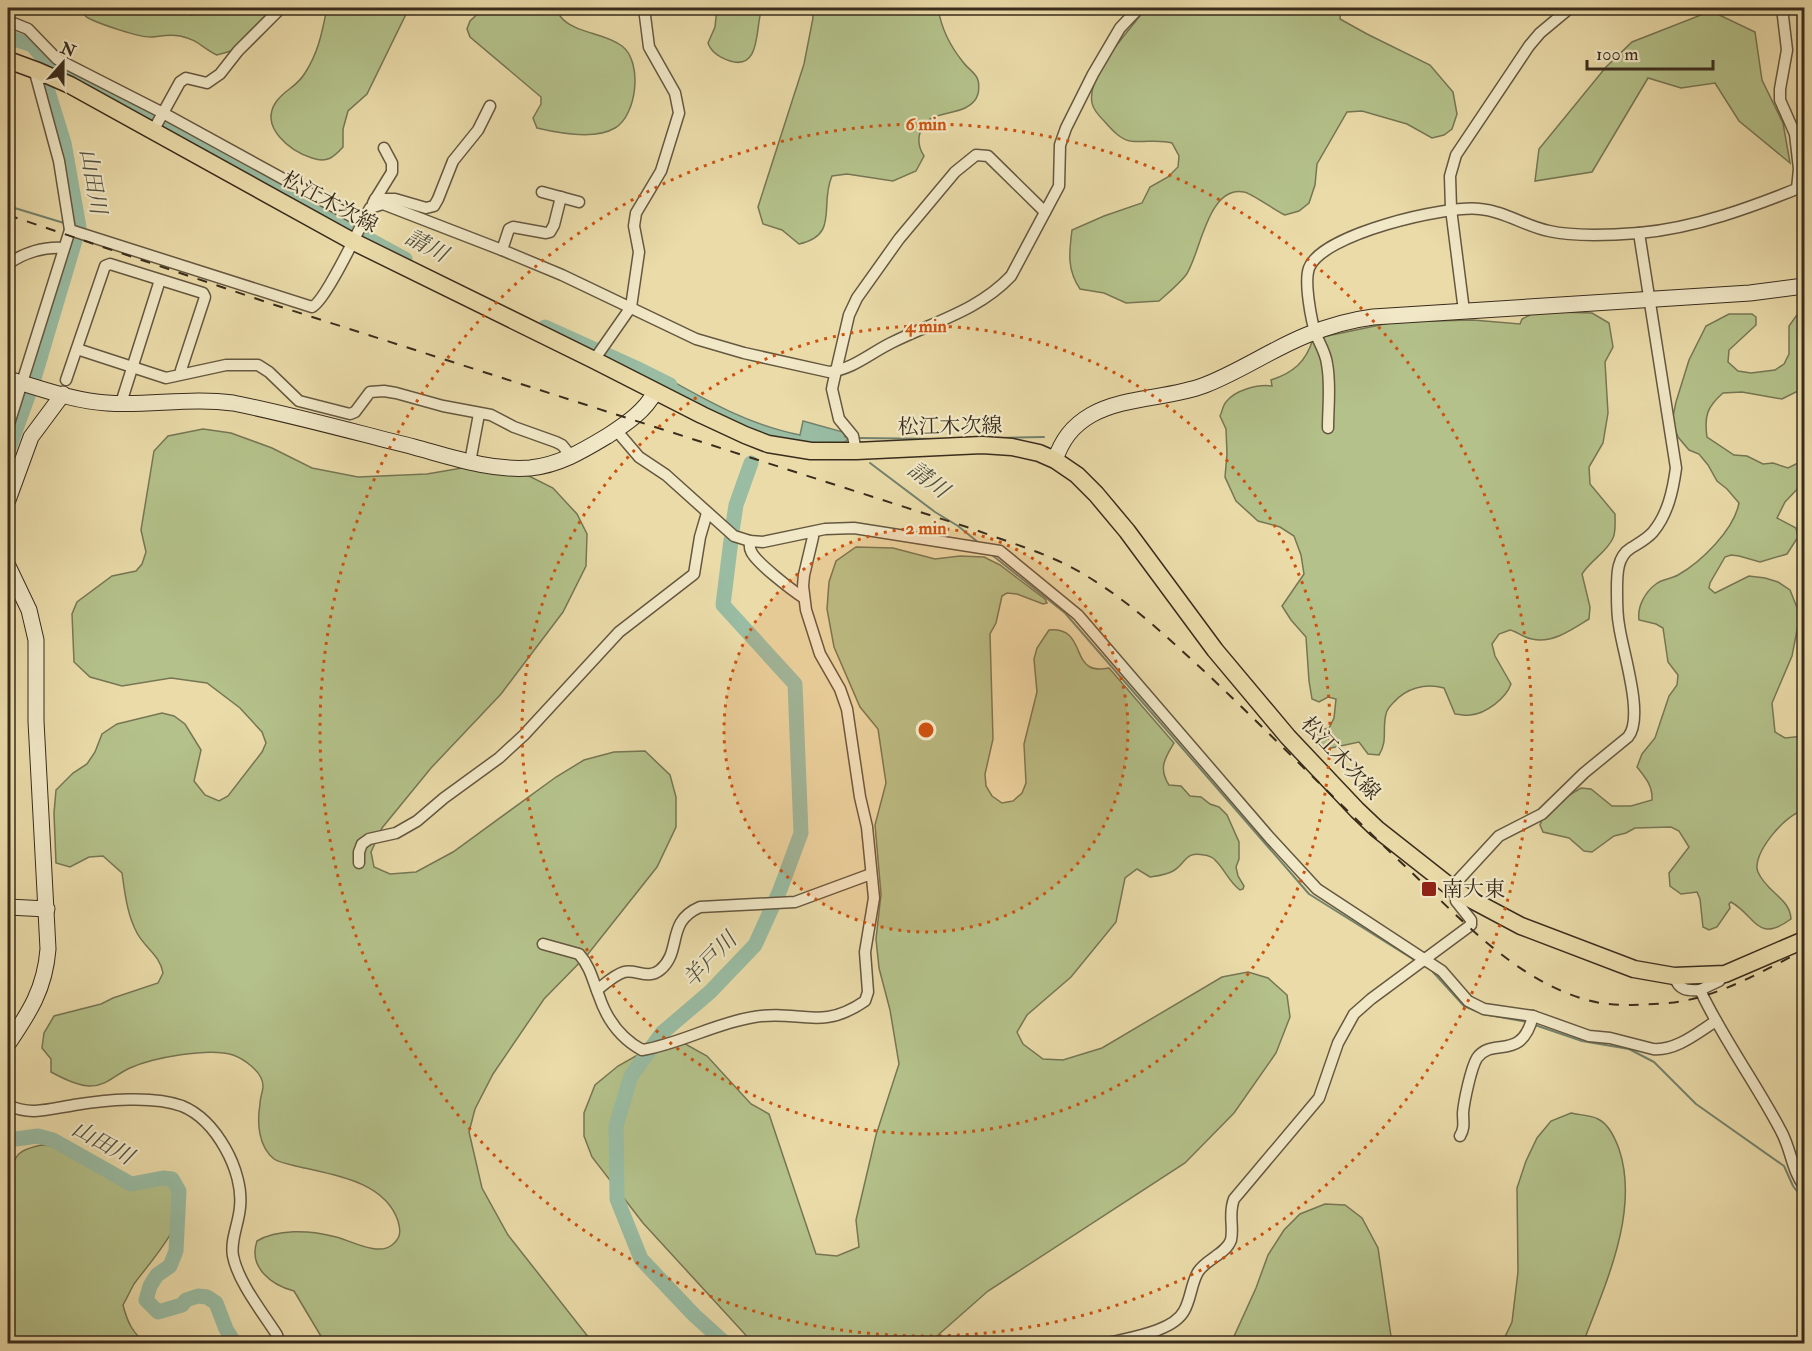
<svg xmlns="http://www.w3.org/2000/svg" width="1812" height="1351" font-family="'IM FELL Double Pica','Noto Serif JP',serif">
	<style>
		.green { fill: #b4c18a; stroke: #767654; stroke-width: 1.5 }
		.water { fill: #99bca3; stroke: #73826d; stroke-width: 1.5 }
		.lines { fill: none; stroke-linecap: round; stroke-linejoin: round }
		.stream { stroke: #73826d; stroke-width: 2 }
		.river { stroke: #99bca3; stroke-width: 15 }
		.street-casing { stroke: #655840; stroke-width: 13 }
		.secondary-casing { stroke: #392c1d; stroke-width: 17 }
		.primary-casing { stroke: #392c1d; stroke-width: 19 }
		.street { stroke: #f1e8c7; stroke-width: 10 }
		.secondary { stroke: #f1e8c7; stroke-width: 15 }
		.primary { stroke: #eadba9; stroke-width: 16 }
		.rail { stroke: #392c1d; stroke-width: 2; stroke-dasharray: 10 10; stroke-linecap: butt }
		.ring { fill: none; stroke: #ce520f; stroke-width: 3; stroke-dasharray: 3 6 }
		.poi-dot { fill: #8f2418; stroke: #f1e8c7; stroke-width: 2 }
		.labels { text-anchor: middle; stroke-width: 4.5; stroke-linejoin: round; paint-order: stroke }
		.street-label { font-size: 21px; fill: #392c1d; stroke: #f1e8c7 }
		.poi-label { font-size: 21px; fill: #392c1d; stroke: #f1e8c7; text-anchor: start }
		.water-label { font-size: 22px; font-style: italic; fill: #51503e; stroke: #f1e8c7 }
		.centre { fill: #ce520f; stroke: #f1e8c7; stroke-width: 3 }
		.ring-label { font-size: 18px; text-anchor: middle; font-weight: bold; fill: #ce520f; stroke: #f1e8c7; stroke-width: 4.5; stroke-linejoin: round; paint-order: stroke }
	</style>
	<rect width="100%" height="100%" fill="#eadba9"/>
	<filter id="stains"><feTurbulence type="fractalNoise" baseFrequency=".00333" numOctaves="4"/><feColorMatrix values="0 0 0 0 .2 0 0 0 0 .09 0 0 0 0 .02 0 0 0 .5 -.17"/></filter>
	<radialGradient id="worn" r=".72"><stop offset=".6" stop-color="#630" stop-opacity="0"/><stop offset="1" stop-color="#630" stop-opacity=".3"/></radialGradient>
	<g class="green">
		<path d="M80 8H164L192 15 212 8H274L231 51 217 55C202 48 199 40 180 36 169 34 162 36 152 37 140 38 100 24 88 18 84 16 82 12 80 8Z"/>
		<path d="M327 8H409L367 94 348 111 343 129V147C333 158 327 163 312 158 290 151 259 127 276 102 285 89 296 88 305 73 319 51 322 32 327 8Z"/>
		<path d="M484 8H561L560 16C574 34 604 32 622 46 643 62 637 115 615 128 595 140 558 133 537 128L533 118 541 104V97L470 37 467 29 470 21Z"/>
		<path d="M717 8H762C755 25 762 71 730 61 721 58 711 52 708 43L715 27Z"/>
		<path d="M812 8H938C941 27 950 46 963 62 967 68 976 73 978 80 979 83 979 91 978 94 972 114 943 111 930 119 917 128 916 144 924 156L916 171 893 181 847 174 832 176C819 205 840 235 799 244L782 230 763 224 758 207 804 64 813 18Z"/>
		<path d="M1146 8H1341L1340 19 1367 34 1430 65 1453 92 1457 114 1452 129 1444 135 1432 138 1407 124 1362 111 1347 112 1317 164 1315 185 1309 203 1299 211 1285 215C1276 211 1251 193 1244 192 1207 185 1200 256 1186 275 1178 285 1168 293 1159 301L1126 303 1104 293 1080 289C1067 270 1069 253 1072 230L1104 216 1142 203 1150 187 1168 177 1178 167 1179 156 1172 143C1158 139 1144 143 1130 141 1120 139 1112 130 1105 122 1101 118 1093 109 1092 103 1086 74 1131 29 1146 8Z"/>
		<polygon points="1711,11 1755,32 1762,80 1783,123 1790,163 1739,121 1715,83 1681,88 1648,78 1592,172 1535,181 1539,149 1606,67 1632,42"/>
		<path d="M1804 305V388L1782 399 1742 392 1723 393C1707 407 1704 416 1707 437L1734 455 1747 456 1763 464 1773 463 1788 468 1804 460V482L1785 502 1777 518 1796 528 1798 537 1787 554 1760 562 1739 556 1731 555 1725 557 1710 583 1709 588 1715 593 1749 576 1765 578 1778 582 1790 590 1800 615 1792 656 1772 703 1775 732 1785 738 1804 736V811C1788 811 1750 855 1758 872 1767 893 1790 898 1791 919 1757 944 1756 916 1731 902L1729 904 1730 908 1717 927 1709 930 1703 927 1700 899 1697 892 1681 894 1670 886 1669 873 1689 847 1679 831 1671 827 1635 828 1626 833 1614 836 1592 852 1584 851 1569 838 1543 832 1540 825 1542 820 1566 797 1581 788 1591 789 1612 806H1631L1652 800C1653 786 1645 777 1637 767L1642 754 1655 738 1669 696 1677 685 1678 675 1668 662 1663 628 1656 624 1639 620C1637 607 1645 592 1656 584 1662 579 1671 579 1678 575 1701 562 1734 530 1739 503L1727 489 1717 481 1708 465 1699 454 1689 450 1678 437 1672 421 1676 402 1689 360 1706 326 1729 314H1752L1756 317V325L1729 350 1728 362 1738 371 1751 373 1775 370 1784 364 1789 354V326Z"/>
		<path d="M1558 312 1592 313 1609 323 1613 347 1605 362 1608 413 1603 443 1589 467 1590 484 1615 514C1615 521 1616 532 1613 538 1607 552 1591 560 1582 574L1590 607 1589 619C1573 629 1552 644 1532 639 1524 638 1518 632 1510 630L1499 634 1492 644 1495 656 1511 684C1506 698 1486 714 1470 715 1465 716 1460 714 1455 714L1444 688C1425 683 1406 688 1393 703 1390 706 1387 709 1386 714 1382 729 1388 741 1379 755L1368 754 1359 742 1331 748 1317 745 1314 737 1322 730 1329 728 1334 718 1336 699 1328 697 1319 702 1312 699 1309 681 1306 637 1291 620 1282 606 1304 574 1301 555 1294 536 1280 527 1258 521 1236 501 1225 477 1227 454 1226 429 1220 416C1222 412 1223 405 1226 402 1235 390 1258 384 1272 386L1271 380C1293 373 1306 362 1313 339L1394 322 1473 320 1520 324 1522 319 1534 313Z"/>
		<path d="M203 429 231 433 272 448 312 468 358 477 427 474 462 468 500 470 529 476 553 488 577 514 587 534 586 566 563 612 501 694 431 768 382 828 371 852 374 867 390 874 416 872 453 852 556 777 584 760 614 752 645 751 670 775 676 797V827L657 867 588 954 544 999 493 1074 475 1109 469 1132 482 1188 508 1235 593 1343H325L294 1291C271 1285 248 1267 257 1241 277 1229 309 1230 332 1236 349 1239 377 1257 392 1245 401 1238 401 1231 398 1221 385 1182 335 1175 300 1167 292 1165 280 1163 274 1159 258 1146 257 1122 260 1104 260 1098 263 1091 263 1086 263 1072 244 1059 233 1055 209 1047 152 1058 130 1068 116 1074 107 1086 90 1086 77 1086 62 1078 51 1072V1059L42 1048 44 1033 54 1016 101 1004 113 998 158 983 163 973C160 955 145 948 137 933 127 914 125 894 122 873L103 856 89 857 70 867 56 863 54 813 56 790 73 773 87 764 95 752 102 734 117 724 162 713 174 716 185 724 201 750 194 781 205 795 219 801 228 796 262 752 266 743 262 732 240 708 207 683 171 678 122 686 90 677 74 662 72 614 77 602 112 576 136 571 142 564 146 552 141 530 154 451 168 436Z"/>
		<path d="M856 547 893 548 935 559 960 556 984 557 1000 565 1045 599 1047 603 1043 604 1017 594 1007 593 1002 596 996 623 990 634 993 739 985 774 986 786 992 796 1002 803 1013 801 1022 793 1026 783 1024 744 1037 692 1034 659 1037 648 1049 630C1081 627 1074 659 1090 667 1095 670 1103 669 1109 668L1174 743C1165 758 1158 768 1169 785L1181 786 1190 796 1201 797 1210 804 1219 807 1227 815 1239 842V859L1236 867 1238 876 1244 886 1243 889 1240 890C1229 882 1225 870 1216 861 1214 858 1208 855 1204 855 1184 851 1186 864 1173 871 1166 875 1157 876 1150 877L1137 869 1125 878 1116 922 1071 977 1027 1015 1017 1032 1023 1044 1043 1059 1063 1060 1102 1048 1222 977 1248 972 1268 978 1287 995 1290 1017 1276 1053 1234 1113 1185 1163 988 1291 929 1343H753L643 1223 592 1157 584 1136V1113L595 1085 618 1066 650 1048 680 1041 707 1056 751 1104 769 1114 816 1254 837 1256 859 1247 856 1220 876 1135 899 1064 890 1010 879 968 876 939 881 894 875 825 886 783 878 729 860 707 834 647 827 609 829 582 836 561Z"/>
		<path d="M1571 1113C1579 1115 1591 1115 1598 1119 1609 1124 1615 1138 1619 1149 1640 1211 1605 1285 1583 1343H1502L1512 1322 1518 1272 1517 1188 1526 1161 1537 1138 1551 1121Z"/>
		<path d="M41 1145C72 1146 92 1169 119 1182 137 1190 158 1172 173 1182 206 1203 148 1264 134 1284 130 1291 127 1298 123 1305 127 1321 133 1335 147 1343H8V1180L11 1177C13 1154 19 1150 41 1145Z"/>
		<polygon points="1325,1204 1345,1205 1362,1218 1378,1248 1392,1343 1231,1343 1256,1288 1268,1255 1284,1230 1300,1214"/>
	</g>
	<path class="water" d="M656 372C702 398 748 425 800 435L803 421 843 432 845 437 848 438C844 446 837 444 828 444 763 445 708 410 651 380Z"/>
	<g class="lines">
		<g class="stream">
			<polyline points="8,206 64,223"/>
			<polyline points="859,438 942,439"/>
			<polyline points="996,438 1044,437"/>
			<polyline points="870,463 935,512 958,526 979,543"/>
			<polyline points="992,555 1065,613 1309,894 1416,961"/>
			<polyline points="1433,972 1464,1006 1483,1014 1527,1022"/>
			<polyline points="1535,1025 1582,1041 1629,1049 1654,1062 1696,1104 1784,1166 1793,1186 1804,1200"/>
		</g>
		<g class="river">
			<polyline points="8,37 32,45 41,55 68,71 241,170 405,259"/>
			<polyline points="545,327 636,368 670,385"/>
			<polyline points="8,451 32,385 79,227 64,143 46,85 43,63"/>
			<polyline points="732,531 736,505 751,463"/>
			<polyline points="8,1140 38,1136 53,1140 131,1184 163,1178 172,1179 179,1191 176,1251 170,1266 157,1275 150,1286 146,1300 158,1312 182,1305 186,1300 198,1296 207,1297 216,1303 226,1329 235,1344"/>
			<polyline points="726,1344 694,1315 641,1259 617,1199 616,1126 631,1076 662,1033 710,992 755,945 780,890 801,833 795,684 723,605 731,540"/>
		</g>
		<g class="street-casing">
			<g id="street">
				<polyline points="1782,8 1787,50 1780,89 1780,100 1795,134 1799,169 1797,189"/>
				<polyline points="8,21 28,29 57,59 163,113 362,222"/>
				<polyline points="153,131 180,82 186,78 207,83 220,74 238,51 281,8"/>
				<polyline points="542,192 579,202"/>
				<polyline points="375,199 395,199 426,208 434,206 438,199 453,161 478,130 490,106"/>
				<polyline points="373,203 392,172 392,163 384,148"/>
				<path d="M70 230 312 307C325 302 361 225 370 208L383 204 502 250 562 275 696 339 744 353 829 372C853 369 869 354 891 343 933 322 978 311 1011 276L1059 186 1060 145 1066 128 1093 74 1120 28 1139 8"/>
				<polyline points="502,250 509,229 513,227 546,233 550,232 554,225 561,197"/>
				<path d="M8 264C23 253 45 246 64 248"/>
				<polyline points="1464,311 1451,209 1450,176 1456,155 1529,46 1540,33 1570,8"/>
				<polyline points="77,349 166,378 226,365 258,365 269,372 299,401 350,414 355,412 370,392 384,391 396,393 443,406 491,415 514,427 556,442 562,445 571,456"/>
				<polyline points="594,360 631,307 639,252 634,226 636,213 661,171 679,113 675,93 649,47 644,8"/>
				<polyline points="66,380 105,266 110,264 203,293 205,297 181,370 182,373"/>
				<polyline points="121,403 160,280"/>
				<polyline points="8,427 70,230 59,161 34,69"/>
				<path d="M1328 428C1328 407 1331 384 1327 364 1326 354 1320 344 1316 335 1311 320 1304 282 1309 268 1322 234 1446 205 1480 209 1504 211 1525 226 1549 231 1575 237 1613 235 1639 233 1696 228 1752 207 1804 186"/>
				<path d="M616 430 639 457 666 475 734 536 750 541 763 542 825 529 854 528 1000 551 1078 615 1270 838 1317 889 1442 971 1468 1001 1484 1009 1533 1016 1589 1036 1610 1038 1653 1049C1676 1051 1697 1033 1716 1021"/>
				<polyline points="856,451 853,436 839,419 832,389 833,384 849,315 857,298 899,239 955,172 976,155 988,156 1045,212"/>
				<polyline points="470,462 479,414"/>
				<path d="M750 541C750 545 749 548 751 551 755 562 793 591 804 598"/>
				<polyline points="359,863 359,852 362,844 369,839 396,833 417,821 444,798 499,758 524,735 619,632 694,574 700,537 707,513"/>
				<path d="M1451 888 1499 836 1542 814 1584 773 1628 737C1645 717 1622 650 1619 625 1617 615 1617 604 1617 593 1617 577 1616 557 1631 548 1639 543 1647 539 1653 532 1668 514 1673 490 1676 468L1639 233"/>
				<path d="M543 944 579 954C590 966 593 981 599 996 607 1020 620 1038 642 1050 680 1044 715 1023 754 1017 799 1009 820 1032 865 1001L868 992 865 952 874 898 867 827 860 797 847 709 840 689 820 654 806 610 803 586 804 575 813 537V532"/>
				<path d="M1725 974 1719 981 1700 990C1723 1039 1756 1083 1781 1131 1791 1149 1792 1171 1804 1186"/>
				<path d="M1674 976C1679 990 1686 991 1700 990"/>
				<path d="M597 990C605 984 614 975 624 972 636 969 648 980 660 970 683 951 665 922 700 907L795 902 871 874"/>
				<path d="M8 1105C30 1116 50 1109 74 1105 104 1100 153 1095 182 1106 216 1120 244 1171 240 1207 239 1223 230 1240 233 1256 238 1282 263 1313 277 1335L280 1344"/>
				<path d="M1460 1136C1465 1128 1463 1122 1463 1113 1464 1101 1471 1068 1477 1058 1493 1036 1521 1063 1533 1016"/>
				<path d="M1105 1344C1127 1338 1173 1332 1184 1311 1191 1299 1191 1284 1198 1272 1206 1259 1226 1254 1231 1240 1234 1226 1228 1214 1234 1199L1319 1098 1338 1043 1354 1014 1371 999 1471 925V920L1456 901 1457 892"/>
			</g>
		</g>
		<g class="secondary-casing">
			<g id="secondary">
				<path d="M8 379C40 388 73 401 107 403 149 406 191 397 233 403 293 415 354 432 414 447 451 457 491 471 530 468 560 465 584 450 609 435 627 423 645 411 655 392"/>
				<path d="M1055 460C1062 440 1072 426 1091 415 1125 396 1169 399 1205 385 1241 371 1272 349 1307 335 1329 326 1350 320 1373 317L1750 293 1804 286"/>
				<polyline points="8,500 31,437 63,394"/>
				<path d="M8 566 29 610 36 640V721L48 949C45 989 29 1013 8 1044"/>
				<polyline points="8,907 47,909"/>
			</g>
		</g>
		<g class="primary-casing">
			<polyline id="primary" points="8,60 38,71 70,85 352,241 594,360 702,415 745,435 768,444 811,451 856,451 982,445 1012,447 1039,453 1055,460 1077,475 1096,494 1127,531 1215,650 1288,737 1357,810 1377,829 1457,892 1521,926 1634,969 1674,976 1725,974 1804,940"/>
		</g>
		<use href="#street" class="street"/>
		<use href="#secondary" class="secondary"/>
		<use href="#primary" class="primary"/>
		<path class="rail" d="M8 215 278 306 973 529C1010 543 1051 554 1085 575 1129 601 1167 637 1204 671 1273 736 1339 804 1408 869 1461 919 1514 979 1587 1000 1601 1004 1617 1005 1632 1005 1650 1004 1670 1004 1688 1000 1729 991 1767 969 1804 950"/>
	</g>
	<circle cx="926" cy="730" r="202" fill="#ce520f" fill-opacity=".12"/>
	<g class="ring">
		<circle cx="926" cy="730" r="202"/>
		<circle cx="926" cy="730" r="404"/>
		<circle cx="926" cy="730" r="606"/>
	</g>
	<rect class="poi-dot" x="1421" y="881" width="16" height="16" rx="3"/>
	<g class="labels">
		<g class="street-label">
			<text transform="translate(330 202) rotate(28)" y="7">松江木次線</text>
			<text transform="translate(950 426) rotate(-1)" y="7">松江木次線</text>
			<text transform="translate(1341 758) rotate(47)" y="7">松江木次線</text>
		</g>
		<g class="poi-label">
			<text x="1442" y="896">南大東</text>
		</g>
		<g class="water-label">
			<text transform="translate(94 181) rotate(80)" y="8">山田川</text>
			<text transform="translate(427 245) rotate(28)" y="8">請川</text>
			<text transform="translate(929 479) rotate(37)" y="8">請川</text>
			<text transform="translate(709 959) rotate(-46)" y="8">羊戸川</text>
			<text transform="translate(103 1142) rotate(29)" y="8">山田川</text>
		</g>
	</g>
	<circle cx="926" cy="730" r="9" class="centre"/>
	<g class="ring-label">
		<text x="926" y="130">6 min</text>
		<text x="926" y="332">4 min</text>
		<text x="926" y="534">2 min</text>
	</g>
	<rect width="1812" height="1351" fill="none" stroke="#eadba9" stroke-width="30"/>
	<rect x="9" y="9" width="1794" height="1333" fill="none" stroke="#392c1d" stroke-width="3"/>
	<rect x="15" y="15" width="1782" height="1321" fill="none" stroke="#392c1d" stroke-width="1.5"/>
	<g transform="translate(63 63) rotate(21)" stroke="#f1e8c7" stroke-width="4.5" paint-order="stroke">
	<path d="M0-4.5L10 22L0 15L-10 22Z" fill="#392c1d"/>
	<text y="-9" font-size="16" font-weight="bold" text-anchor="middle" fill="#392c1d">N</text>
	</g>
	<path d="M1587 60v9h126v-9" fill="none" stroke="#392c1d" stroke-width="3"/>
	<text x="1596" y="60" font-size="18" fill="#392c1d" stroke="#f1e8c7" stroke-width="4.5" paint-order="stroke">100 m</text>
	<rect width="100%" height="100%" filter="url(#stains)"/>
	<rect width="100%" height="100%" fill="url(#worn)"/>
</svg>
